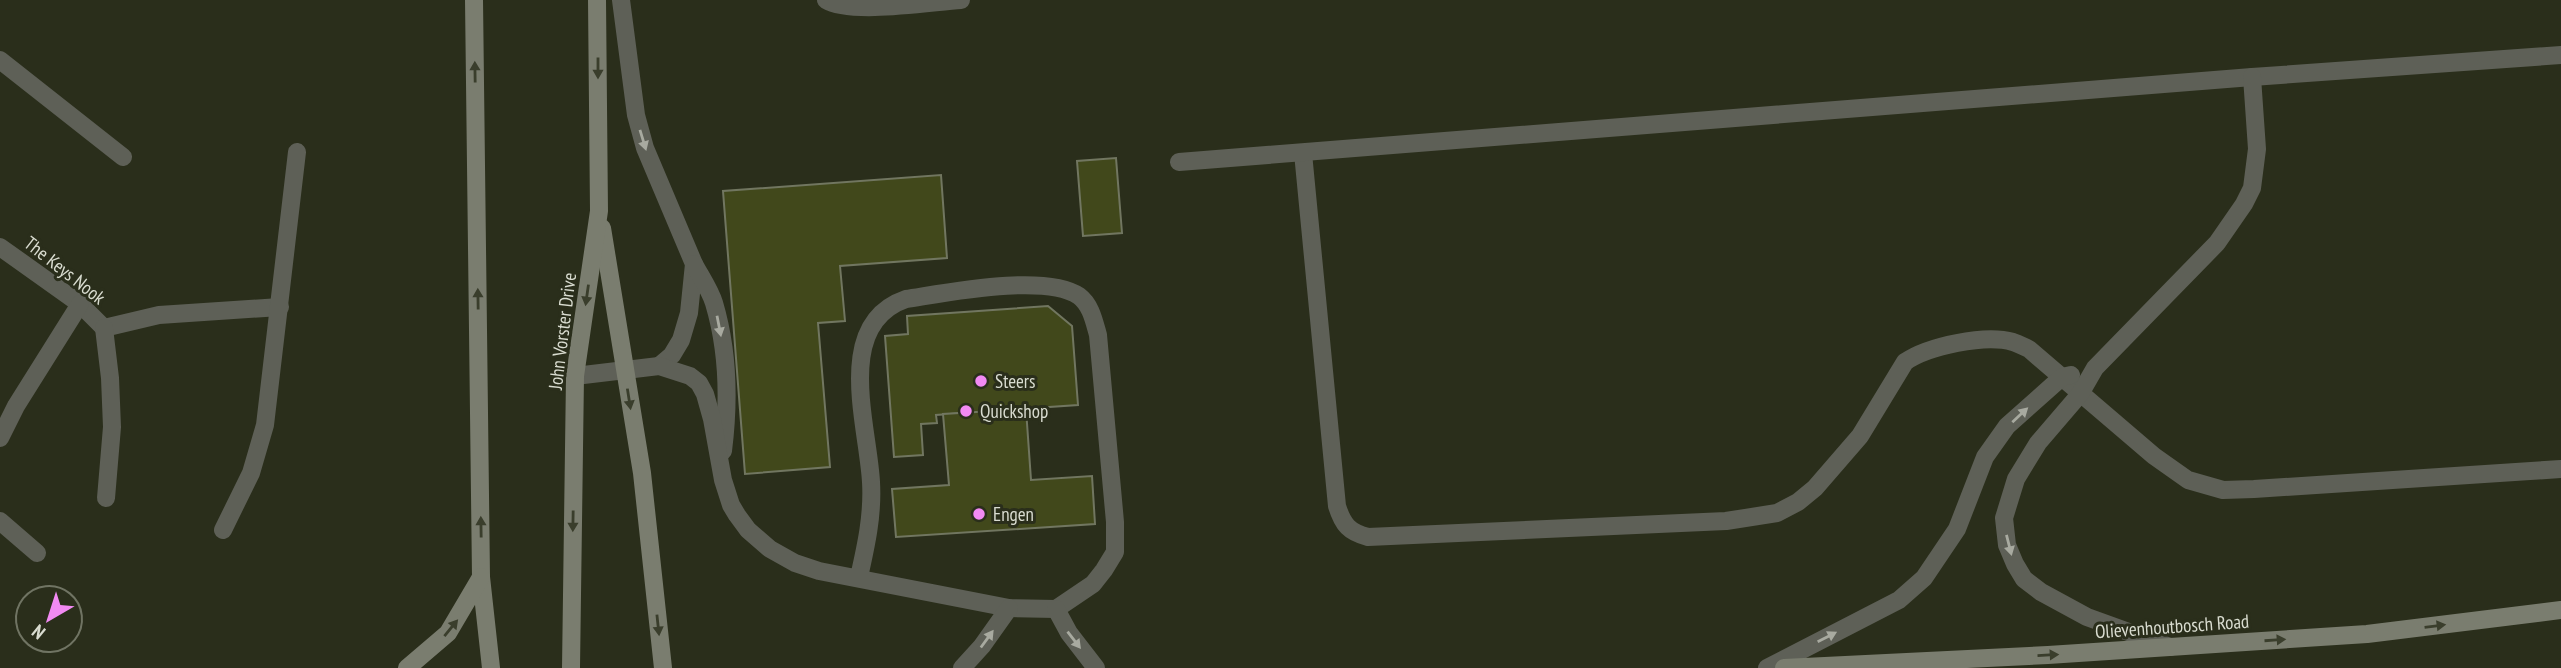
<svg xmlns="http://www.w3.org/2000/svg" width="2561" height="668" font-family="'PT Sans Narrow',sans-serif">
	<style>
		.building { fill: #41481b; stroke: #717660; stroke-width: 2 }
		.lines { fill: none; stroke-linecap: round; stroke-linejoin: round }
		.lane { stroke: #5e6057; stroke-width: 18 }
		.street { stroke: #5e6057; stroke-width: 18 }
		.secondary { stroke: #7a7d6f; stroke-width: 18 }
		.oneway { fill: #3a3e2c }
		.oneway2 { fill: #a8aaa0 }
		.poi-dot { fill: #f28af3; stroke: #2a2e1b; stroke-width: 2.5 }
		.labels { text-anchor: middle; stroke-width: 6; stroke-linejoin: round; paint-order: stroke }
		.street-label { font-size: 19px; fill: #d9dcd0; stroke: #2a2e1b }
		.poi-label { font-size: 19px; fill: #d9dcd0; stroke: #2a2e1b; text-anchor: start }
	</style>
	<rect width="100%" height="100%" fill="#2a2e1b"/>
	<g class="building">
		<polygon points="1116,158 1122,233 1083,236 1077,161"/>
		<polygon points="941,175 947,258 840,266 845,321 818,323 830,467 745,474 723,191"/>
		<polygon points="1048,306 1072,326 1078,405 936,415 937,423 921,424 923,455 894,457 885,336 908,334 907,316"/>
		<polygon points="1026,409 1031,480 1092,476 1095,524 896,537 892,489 949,485 943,414"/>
	</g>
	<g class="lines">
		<g class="lane">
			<polyline points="621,0 636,115 645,148 694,264 689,313 681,340 672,355 659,366"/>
			<path d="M694 264C701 277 710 290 714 303 728 350 729 403 723 451"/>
			<path d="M575 376 659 366 690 376 699 383 705 394 712 419 723 480 731 505 737 515 748 530 770 549 795 563 819 571 1009 608 1056 609 1093 584 1104 570 1115 552V522L1098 335C1094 321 1091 305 1079 296 1045 273 946 293 906 299 833 324 868 425 871 482 873 515 866 546 859 577"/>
			<polyline points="1056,609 1069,633 1096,668"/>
			<polyline points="962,668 982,646 1009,608"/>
		</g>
		<g class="street">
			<path d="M826 0C851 15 930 2 961 0"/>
			<polyline points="0,60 123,157"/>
			<path d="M1303 153 1337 506C1343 525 1349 532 1368 537L1726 521 1777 513 1798 502 1815 488 1860 436 1905 362C1928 346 1985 334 2013 342 2019 344 2024 347 2029 349L2154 456 2188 480 2223 490 2254 489 2561 469"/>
			<polyline points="1179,162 2252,77 2561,55"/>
			<polyline points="0,247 80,304 104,328"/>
			<polyline points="104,328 159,315 280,307"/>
			<polyline points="104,328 110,378 112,427 106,498"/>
			<polyline points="0,438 16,406 80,304"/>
			<polyline points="0,521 37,553"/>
			<polyline points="223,530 251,473 265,425 297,152"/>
			<polyline points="2170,647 2087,617 2041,592 2024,579 2015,564 2007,545 2004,518 2016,479 2038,443 2080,394 2095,368 2217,243 2244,204 2252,188 2257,149 2252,77"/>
			<polyline points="1767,668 1899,600 1924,578 1957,529 1985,457 2007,426 2062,377 2071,375"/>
		</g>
		<g class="secondary">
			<polyline points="474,0 481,577 491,668"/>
			<polyline points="602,228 642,473 663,668"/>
			<polyline points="407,668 448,633 481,577"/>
			<polyline points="571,668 575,376 599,211 597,0"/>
			<polyline points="1784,668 2048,655 2367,634 2561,610"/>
		</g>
	</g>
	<defs><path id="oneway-solid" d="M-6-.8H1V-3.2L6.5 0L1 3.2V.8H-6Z" transform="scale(1.75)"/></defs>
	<g class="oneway">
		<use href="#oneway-solid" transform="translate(598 68) rotate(90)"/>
		<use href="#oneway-solid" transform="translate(475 72) rotate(-91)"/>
		<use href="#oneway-solid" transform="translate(587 295) rotate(98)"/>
		<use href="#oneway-solid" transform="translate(478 299) rotate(-91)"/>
		<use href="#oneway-solid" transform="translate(629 399) rotate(81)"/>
		<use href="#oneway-solid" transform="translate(573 521) rotate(91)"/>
		<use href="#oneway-solid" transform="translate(481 527) rotate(-91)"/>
		<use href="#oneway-solid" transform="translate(658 625) rotate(84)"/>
		<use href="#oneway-solid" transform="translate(2435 626) rotate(-7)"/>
		<use href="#oneway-solid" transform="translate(451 628) rotate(-51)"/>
		<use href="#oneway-solid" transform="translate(2275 640) rotate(-4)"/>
		<use href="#oneway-solid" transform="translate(2048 655) rotate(-3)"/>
	</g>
	<g class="oneway2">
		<use href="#oneway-solid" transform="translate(643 140) rotate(73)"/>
		<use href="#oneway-solid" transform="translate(719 326) rotate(79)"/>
		<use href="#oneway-solid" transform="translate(2020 415) rotate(-43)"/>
		<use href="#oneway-solid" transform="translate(2009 545) rotate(76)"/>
		<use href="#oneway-solid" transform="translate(1827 637) rotate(-27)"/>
		<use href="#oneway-solid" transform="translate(987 639) rotate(-54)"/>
		<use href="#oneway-solid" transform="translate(1074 640) rotate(52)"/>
	</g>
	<g class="poi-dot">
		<circle cx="981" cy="381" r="7"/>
		<circle cx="966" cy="411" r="7"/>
		<circle cx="979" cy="514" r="7"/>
	</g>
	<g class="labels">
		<g class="street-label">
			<text transform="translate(65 270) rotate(38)" y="7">The Keys Nook</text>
			<text transform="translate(562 331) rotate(-83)" y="7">John Vorster Drive</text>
			<text transform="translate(2172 626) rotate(-4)" y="7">Olievenhoutbosch Road</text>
		</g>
		<g class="poi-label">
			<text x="995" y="388">Steers</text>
			<text x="980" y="418">Quickshop</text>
			<text x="993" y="521">Engen</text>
		</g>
	</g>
	<g transform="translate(49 619) rotate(219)"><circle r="33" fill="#2a2e1b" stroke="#707463" stroke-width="2"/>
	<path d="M0-5L12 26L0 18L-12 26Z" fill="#f28af3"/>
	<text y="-10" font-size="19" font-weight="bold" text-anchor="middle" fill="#d9dcd0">N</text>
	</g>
</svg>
